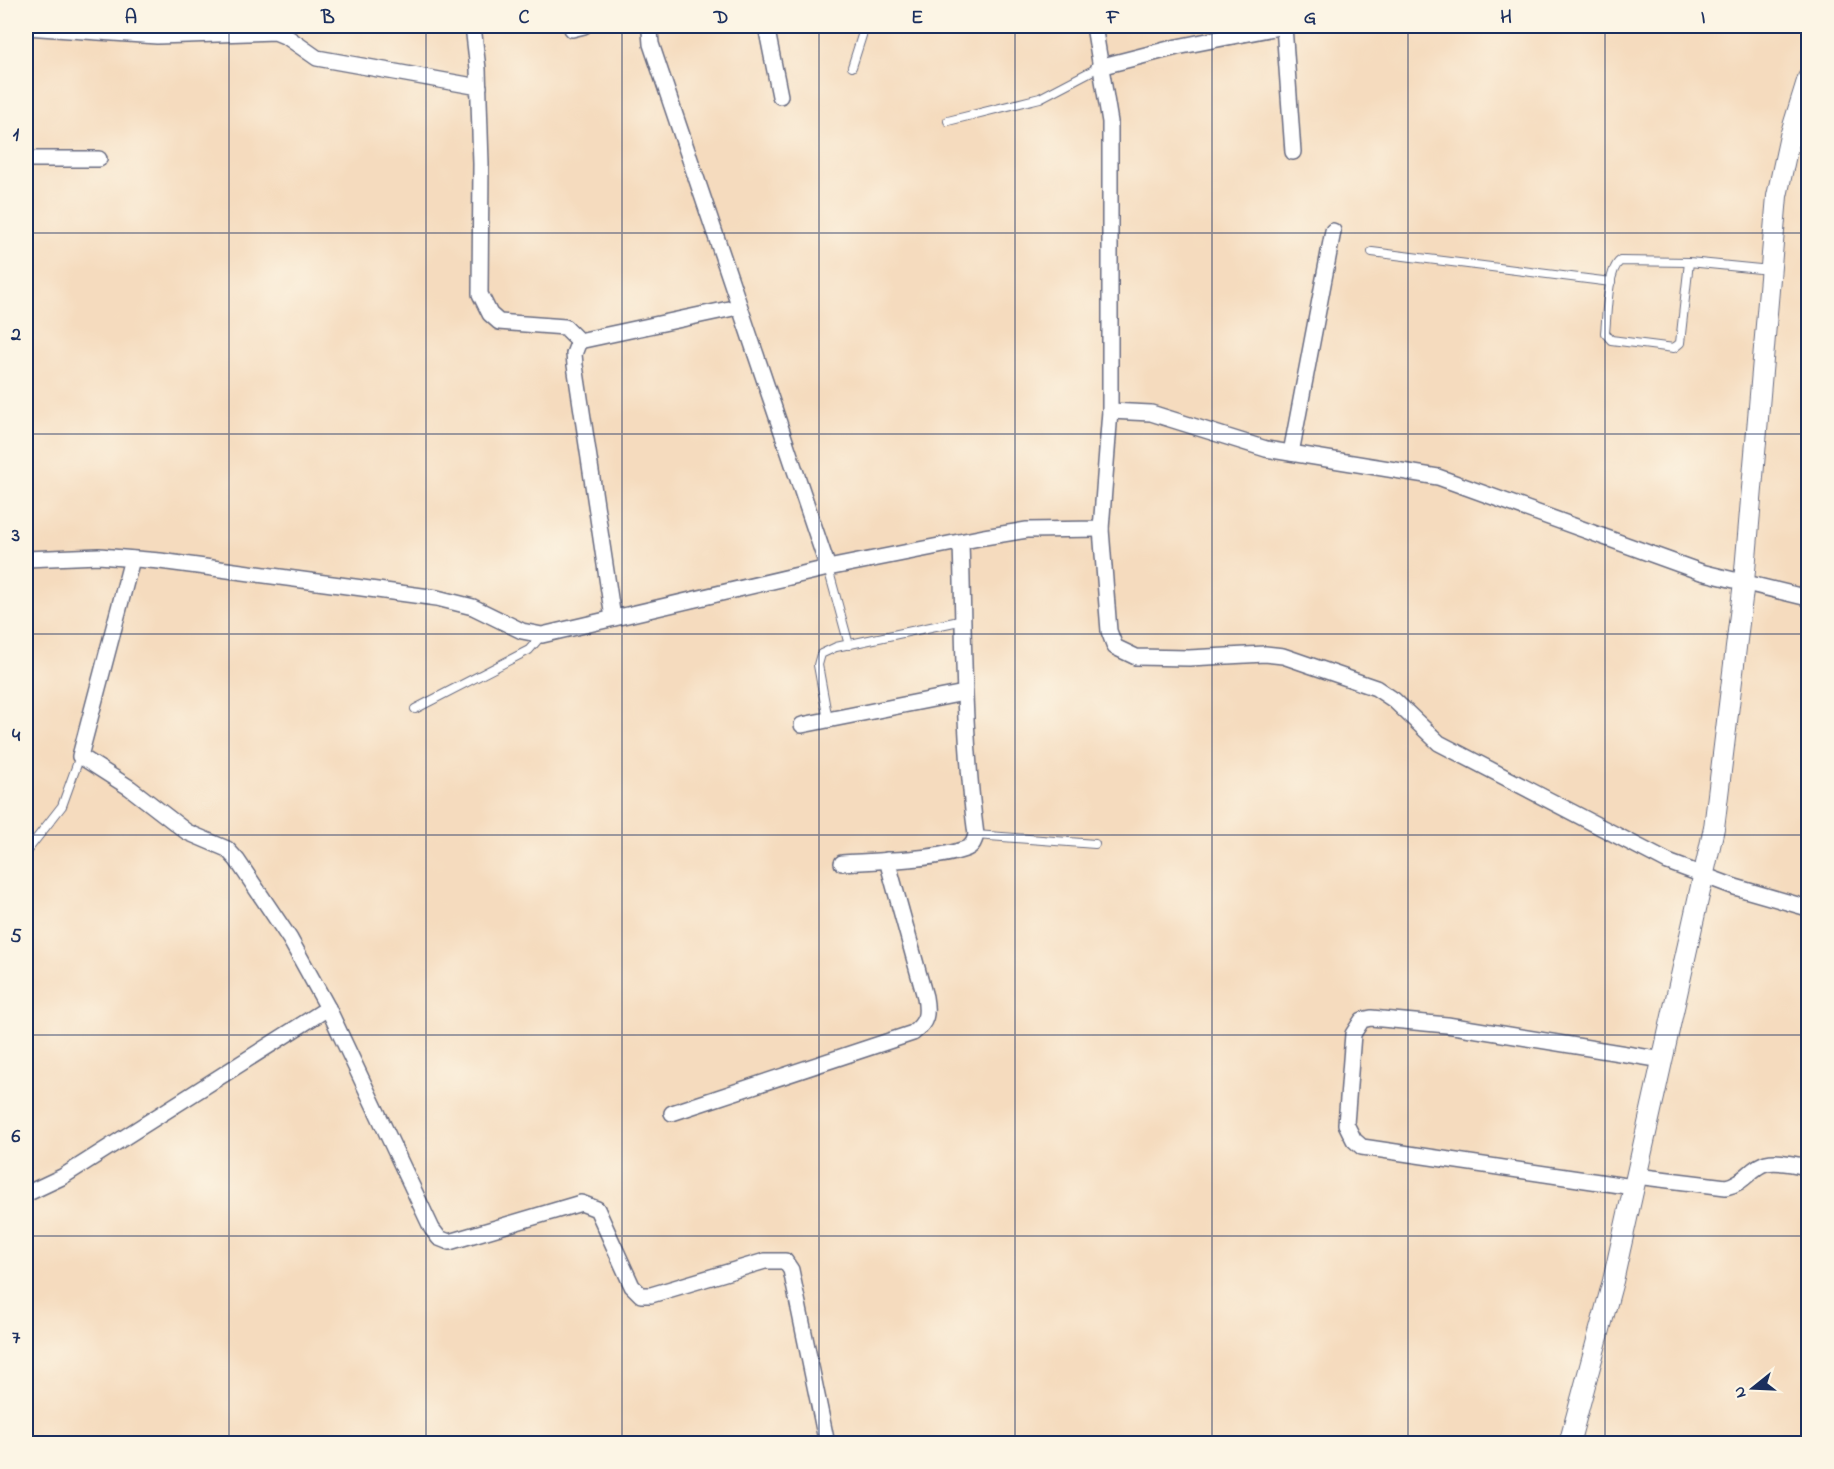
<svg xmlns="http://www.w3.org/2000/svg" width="1834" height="1469" font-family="'Indie Flower',sans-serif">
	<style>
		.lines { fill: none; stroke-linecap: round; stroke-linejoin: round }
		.service-casing { stroke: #676b80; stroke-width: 10 }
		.minor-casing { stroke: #676b80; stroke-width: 18 }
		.tertiary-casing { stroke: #676b80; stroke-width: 22 }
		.service { stroke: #fff; stroke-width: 8 }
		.minor { stroke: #fff; stroke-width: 15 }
		.tertiary { stroke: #fff; stroke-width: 20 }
		.grid { fill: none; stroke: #1b2f5e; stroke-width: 1.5; stroke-opacity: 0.55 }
		.neatline { fill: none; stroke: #1b2f5e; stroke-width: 2 }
		.grid-label { font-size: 20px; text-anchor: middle; font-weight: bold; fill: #1b2f5e }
	</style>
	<rect width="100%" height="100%" fill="#fcf5e5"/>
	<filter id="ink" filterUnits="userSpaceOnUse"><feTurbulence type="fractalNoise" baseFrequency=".0167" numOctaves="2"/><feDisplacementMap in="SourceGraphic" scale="12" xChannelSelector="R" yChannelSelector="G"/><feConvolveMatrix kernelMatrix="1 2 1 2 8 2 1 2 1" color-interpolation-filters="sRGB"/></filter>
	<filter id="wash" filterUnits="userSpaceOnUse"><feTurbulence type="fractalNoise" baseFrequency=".008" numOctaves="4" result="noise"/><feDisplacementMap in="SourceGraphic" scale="24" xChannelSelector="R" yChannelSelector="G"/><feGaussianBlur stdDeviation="1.35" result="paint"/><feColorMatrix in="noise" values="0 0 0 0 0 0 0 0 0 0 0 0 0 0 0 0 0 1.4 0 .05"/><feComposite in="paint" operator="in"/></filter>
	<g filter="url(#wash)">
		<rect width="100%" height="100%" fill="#f5dbbe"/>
	</g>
	<g filter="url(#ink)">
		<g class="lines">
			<g class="service-casing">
				<g id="service">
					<polyline points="852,67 865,26"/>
					<polyline points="948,121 1040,98 1099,67"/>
					<polyline points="1372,252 1611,282"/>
					<path d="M1689 262 1680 343 1674 348 1611 340 1605 333C1607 315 1607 271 1620 261L1689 262 1770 270"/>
					<polyline points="828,568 849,645"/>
					<polyline points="415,709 529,650 542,635"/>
					<polyline points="828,720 818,665 821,654 836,647 964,620"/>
					<polyline points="976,835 1095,844"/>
					<polyline points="26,852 62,806 80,756"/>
				</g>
			</g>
			<g class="minor-casing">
				<g id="minor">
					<polyline points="473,26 478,69 481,164 480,294 490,314 499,322 565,327 579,341"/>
					<polyline points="655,26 650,31 651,44 828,568"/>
					<polyline points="766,26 780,96"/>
					<polyline points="26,27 157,36 275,32 287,37 317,58 479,87"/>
					<polyline points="572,29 584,26"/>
					<polyline points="1099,67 1177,47 1284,26 1293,152"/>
					<polyline points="26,159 99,159"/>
					<polyline points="1110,411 1151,413 1266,449 1438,477 1701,572 1808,598"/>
					<polyline points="1291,453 1333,231"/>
					<polyline points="1101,529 1109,631 1115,647 1136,657 1189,658 1265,654 1283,656 1376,688 1394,700 1439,743 1668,862 1735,887 1808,908"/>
					<polyline points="26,559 99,556 160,561 437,598 473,607 522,631 542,635 828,568 984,537 1027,530 1101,529 1110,411 1110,122 1094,26"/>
					<polyline points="132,559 80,756 130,788 187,832 227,849 237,860 290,939 328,1008 432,1229 439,1238 449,1242 581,1203 597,1209 632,1286 641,1295 651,1295 765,1261 785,1261 791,1270 827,1444"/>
					<polyline points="613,618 575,365 574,354 579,341 738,307"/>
					<polyline points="802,725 964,693"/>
					<path d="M842 863C875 861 935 860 965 849 972 847 974 842 976 835 963 738 964 640 961 542"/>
					<path d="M672 1113 913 1033C927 1022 928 1014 925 997L887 860"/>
					<path d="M1636 1176 1726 1187C1745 1183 1751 1167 1766 1163 1779 1160 1795 1165 1808 1167"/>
					<polyline points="1633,1187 1362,1147 1354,1140 1346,1124 1353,1034 1362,1020 1371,1018 1447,1025 1663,1060"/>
					<polyline points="26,1194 62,1177 328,1008"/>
				</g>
			</g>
			<g class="tertiary-casing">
				<polyline id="tertiary" points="1569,1444 1613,1281 1714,828 1744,582 1777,196 1790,136 1808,78"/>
			</g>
			<use href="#service" class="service"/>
			<use href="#minor" class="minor"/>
			<use href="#tertiary" class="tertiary"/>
		</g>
	</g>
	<path class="grid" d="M229 26V1444M426 26V1444M622 26V1444M819 26V1444M1015 26V1444M1212 26V1444M1408 26V1444M1605 26V1444M26 233H1808M26 434H1808M26 634H1808M26 835H1808M26 1035H1808M26 1236H1808"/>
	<rect width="1834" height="1469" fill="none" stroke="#fcf5e5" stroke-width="66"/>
	<g transform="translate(1753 1388) rotate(252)" stroke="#fcf5e5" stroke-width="4.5" paint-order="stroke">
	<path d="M0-4.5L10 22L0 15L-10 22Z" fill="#1b2f5e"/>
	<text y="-9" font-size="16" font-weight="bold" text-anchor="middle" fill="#1b2f5e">N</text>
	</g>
	<rect x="33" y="33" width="1768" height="1403" class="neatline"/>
	<g class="grid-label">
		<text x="131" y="23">A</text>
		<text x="328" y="23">B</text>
		<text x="524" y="23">C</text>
		<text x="721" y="23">D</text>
		<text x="917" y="23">E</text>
		<text x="1113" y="23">F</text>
		<text x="1310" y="23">G</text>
		<text x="1506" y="23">H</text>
		<text x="1703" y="23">I</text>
		<text x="16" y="140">1</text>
		<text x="16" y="340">2</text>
		<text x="16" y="541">3</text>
		<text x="16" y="741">4</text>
		<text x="16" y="942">5</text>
		<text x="16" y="1142">6</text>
		<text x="16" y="1343">7</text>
	</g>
</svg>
